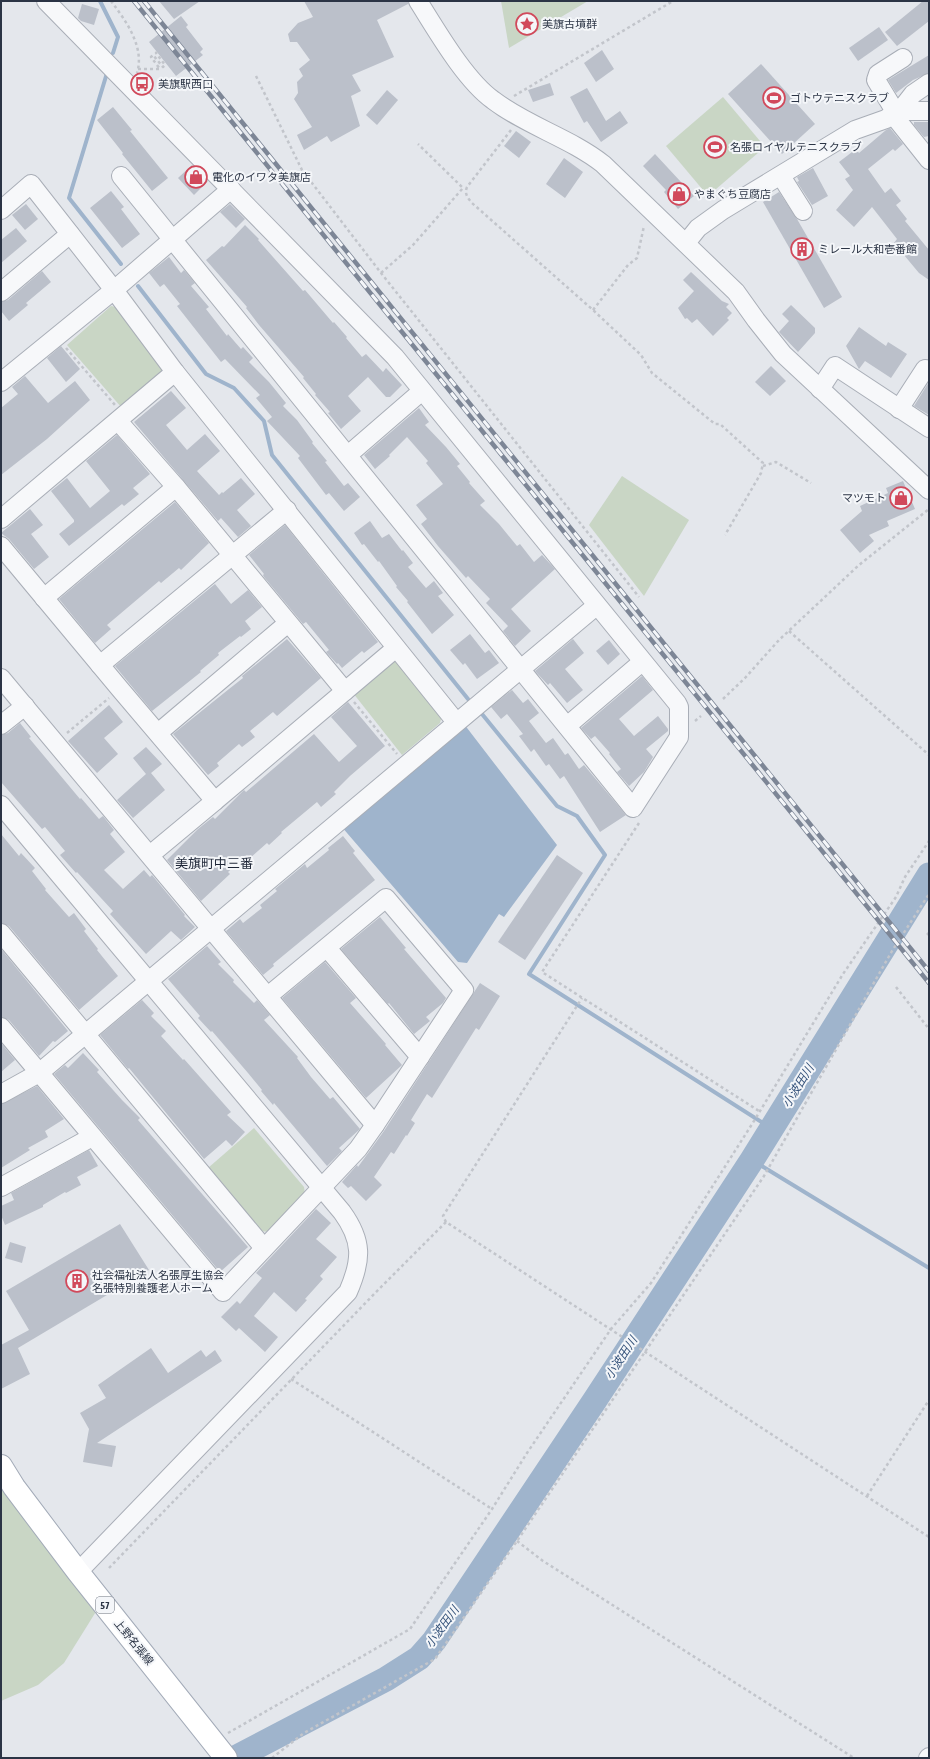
<svg xmlns="http://www.w3.org/2000/svg" width="930" height="1759" font-family="'Asap Condensed','Noto Sans JP',sans-serif">
	<style>
		.green { fill: #c9d6c5 }
		.water { fill: #9fb4cc }
		.lines { fill: none; stroke-linecap: round; stroke-linejoin: round }
		.stream { stroke: #9fb4cc; stroke-width: 4 }
		.river { stroke: #9fb4cc; stroke-width: 25 }
		.building { fill: #bbc0ca }
		.minor-casing { stroke: #a9aeb7; stroke-width: 20 }
		.major-casing { stroke: #a3abb8; stroke-width: 24 }
		.path { stroke: #c2c5cb; stroke-width: 2.5; stroke-dasharray: 3 3; stroke-linecap: butt }
		.minor { stroke: #f7f8fa; stroke-width: 18 }
		.major { stroke: #fff; stroke-width: 22 }
		.rail-casing { stroke: #7d8696; stroke-width: 4.5 }
		.rail { stroke: #f4f6f9; stroke-width: 3; stroke-dasharray: 9; stroke-linecap: butt }
		.labels { text-anchor: middle; stroke-width: 4; stroke-linejoin: round; paint-order: stroke }
		.shield { fill: #f4f6f9; stroke: #676e7b; stroke-width: 1 }
		.shield-label { font-size: 10px; font-weight: bold; fill: #2b3445 }
		.poi-label { font-size: 11px; fill: #2b3445; stroke: #f4f6f9; text-anchor: start }
		.street-label { font-size: 11px; fill: #2b3445; stroke: #f4f6f9 }
		.water-label { font-size: 12px; font-style: italic; fill: #34527a; stroke: #f4f6f9 }
		.quarter-label { font-size: 13px; fill: #1d2536; stroke: #f4f6f9 }
	</style>
	<rect width="100%" height="100%" fill="#e4e7ec"/>
	<g class="green">
		<polygon points="501,1 588,1 509,48"/>
		<polygon points="723,97 765,147 708,196 666,146"/>
		<polygon points="111,306 120,308 162,366 160,376 122,408 67,345"/>
		<polygon points="622,476 689,520 644,596 589,525"/>
		<polygon points="392,660 399,662 442,715 440,723 402,755 353,693"/>
		<polygon points="254,1128 304,1187 305,1194 270,1232 259,1231 208,1168"/>
		<polygon points="1,1476 97,1610 64,1663 38,1685 1,1701"/>
	</g>
	<polygon class="water" points="464,724 557,845 504,917 499,914 467,963 458,962 341,826"/>
	<g class="lines">
		<g class="stream">
			<polyline points="100,1 118,37 113,53"/>
			<polyline points="107,73 69,198 121,264"/>
			<polyline points="138,286 206,374 234,388 264,421 272,455 468,699"/>
			<polyline points="482,714 557,806 577,816 605,855 529,974 771,1128"/>
			<polyline points="752,1160 929,1268"/>
		</g>
		<polyline class="river" points="235,1758 386,1679 419,1658 434,1641 595,1400 752,1160 929,875"/>
	</g>
	<g class="building">
		<polygon points="159,1 200,1 174,19"/>
		<polygon points="304,1 408,1 408,4 377,20 394,57 352,75 361,91 351,96 360,126 331,142 327,136 304,150 297,135 312,127 294,99 298,93 297,82 303,76 299,69 310,60 297,42 290,42 288,34 298,23 313,17"/>
		<polygon points="923,1 929,1 929,21 897,46 885,32"/>
		<polygon points="82,4 99,9 94,25 81,21 78,18"/>
		<polygon points="181,16 188,25 186,27 203,49 200,52 203,55 176,76 149,42"/>
		<polygon points="879,27 888,40 858,61 849,48"/>
		<polygon points="602,50 614,69 596,82 584,63"/>
		<polygon points="929,55 929,73 913,80 896,93 888,80"/>
		<polygon points="761,64 815,124 782,154 728,94"/>
		<polygon points="550,83 554,95 533,102 528,90"/>
		<polygon points="587,88 606,121 620,111 628,123 601,142 587,121 584,123 570,97"/>
		<polygon points="387,90 398,100 377,125 366,115"/>
		<polygon points="113,107 132,130 130,131 168,178 152,191 122,154 123,153 97,120"/>
		<polygon points="914,122 929,122 929,136 924,137 914,125"/>
		<polygon points="890,128 903,144 895,151 893,149 868,169 885,193 891,188 901,201 896,205 907,219 905,221 929,250 929,280 919,273 894,243 897,239 872,207 854,227 836,210 853,190 845,179 850,176 839,162 856,149 859,153 886,130"/>
		<polygon points="516,131 531,142 519,158 504,146"/>
		<polygon points="655,154 694,196 678,209 664,192 666,190 643,166"/>
		<polygon points="564,158 583,172 565,198 546,184"/>
		<polygon points="192,165 208,181 194,195 178,178"/>
		<polygon points="813,168 828,196 812,205 797,182 799,181 797,177"/>
		<polygon points="111,191 124,207 121,209 140,234 122,248 90,208"/>
		<polygon points="779,192 797,219 842,297 824,308 763,202"/>
		<polygon points="26,204 38,219 25,230 12,215"/>
		<polygon points="230,204 245,219 236,228 220,212"/>
		<polygon points="245,225 259,239 258,240 303,291 305,290 333,323 334,322 347,337 346,338 362,357 366,354 383,372 386,368 402,385 390,397 386,397 368,377 348,396 361,411 341,429 328,413 330,412 315,395 316,394 303,378 304,377 259,325 246,308 247,307 206,260 222,246 224,247"/>
		<polygon points="16,228 27,241 1,263 1,240"/>
		<polygon points="169,257 181,273 184,270 195,283 191,286 209,307 206,309 227,336 228,334 241,349 243,347 253,358 249,362 269,382 286,403 283,406 297,420 313,442 312,443 327,461 325,462 344,486 348,483 360,497 344,511 329,493 326,495 298,458 300,456 267,421 272,417 256,398 260,395 225,359 221,362 177,306 180,304 164,284 160,287 149,273"/>
		<polygon points="42,271 51,282 26,303 28,305 9,321 1,311 1,302 8,300"/>
		<polygon points="691,272 722,301 729,304 726,307 732,313 727,318 729,320 713,336 697,319 692,323 687,318 685,319 678,308 694,291 683,280"/>
		<polygon points="791,305 815,328 815,333 798,352 779,332 789,321 782,314"/>
		<polygon points="859,327 886,346 888,342 907,354 891,378 865,361 859,369 846,346"/>
		<polygon points="61,346 80,369 66,382 47,358"/>
		<polygon points="771,366 786,381 770,396 755,382"/>
		<polygon points="25,376 48,403 75,381 90,400 47,439 1,475 1,408 18,394 12,387"/>
		<polygon points="929,382 929,415 914,406"/>
		<polygon points="171,391 186,408 166,425 187,450 205,434 220,451 197,471 219,495 222,492 223,493 241,478 255,494 237,510 251,526 238,537 221,518 218,521 134,422"/>
		<polygon points="419,408 429,422 425,425 446,447 460,464 457,466 470,482 469,483 485,501 480,505 499,524 517,546 520,544 534,562 542,555 555,569 511,609 531,631 515,646 503,631 508,626 486,603 490,599 468,576 466,578 438,546 421,524 427,519 416,505 443,484 426,463 428,461 407,437 389,455 390,456 375,469 364,455"/>
		<polygon points="117,435 150,474 133,488 139,494 124,506 122,504 69,546 59,534 74,522 74,520 51,491 67,478 90,508 110,491 86,461"/>
		<polygon points="903,481 915,509 887,521 889,526 869,535 874,541 860,553 840,530 862,511 860,506 888,493 886,488"/>
		<polygon points="175,502 209,543 181,570 179,568 161,583 159,581 107,625 111,629 95,643 59,599"/>
		<polygon points="30,509 43,525 31,534 49,557 34,569 9,539 1,533"/>
		<polygon points="370,521 382,538 389,534 402,551 403,550 413,563 408,567 426,588 434,581 443,593 438,596 454,615 432,634 407,602 408,601 396,587 397,586 379,561 378,562 364,544 362,545 354,533"/>
		<polygon points="285,525 378,642 364,653 362,651 342,668 338,663 337,664 326,652 329,650 306,622 303,624 264,577 263,575 264,574 249,555"/>
		<polygon points="215,584 231,604 248,590 262,607 245,621 251,629 241,637 240,636 218,653 219,655 200,671 201,672 152,711 115,666"/>
		<polygon points="470,634 485,653 489,650 499,663 477,679 465,663 463,665 450,650"/>
		<polygon points="287,639 321,678 277,716 273,712 250,731 255,737 242,747 239,744 217,763 219,766 208,775 173,734 229,689 243,678 242,676"/>
		<polygon points="573,639 584,653 565,669 583,690 567,703 550,683 548,685 535,671"/>
		<polygon points="609,640 620,654 608,665 596,651"/>
		<polygon points="642,676 653,690 619,719 634,736 658,716 668,729 668,731 646,749 653,757 644,772 629,786 617,772 621,769 609,754 610,753 595,736 591,739 581,728"/>
		<polygon points="512,690 523,703 528,699 539,713 529,721 546,743 553,738 565,755 568,753 579,769 584,765 626,815 600,832 564,776 560,779 549,764 546,766 534,749 531,752 519,736 523,734 507,714 501,719 491,707"/>
		<polygon points="348,702 385,746 350,776 334,792 336,794 321,807 317,802 281,832 282,833 269,845 267,843 250,858 247,855 228,872 230,874 201,901 167,860 198,829 213,817 215,819 244,790 246,792 314,734 339,762 357,746 331,717"/>
		<polygon points="109,705 123,722 104,738 118,754 97,773 68,741"/>
		<polygon points="20,723 31,737 29,738 80,799 81,798 99,819 103,816 114,830 110,834 125,852 104,870 123,889 144,870 150,877 152,875 185,915 184,916 195,927 181,940 171,931 146,954 110,914 113,911 77,872 76,873 60,855 65,851 45,827 42,829 1,782 1,735 8,733"/>
		<polygon points="146,747 162,764 151,773 165,790 133,818 117,800 146,774 133,758"/>
		<polygon points="1,834 19,856 21,853 35,868 32,871 46,889 45,890 69,917 74,913 86,929 84,931 98,949 97,950 118,976 79,1010 9,926 1,923"/>
		<polygon points="343,836 355,851 353,853 375,880 273,964 274,966 263,975 226,931 240,919 243,923 262,908 260,905 277,891 275,889 305,864 307,868 329,850 328,848"/>
		<polygon points="557,855 583,873 525,960 498,942"/>
		<polygon points="380,917 406,948 404,949 446,998 443,1003 426,1017 430,1021 414,1034 389,1003 388,1004 341,949"/>
		<polygon points="207,946 221,962 218,964 234,980 233,982 254,1003 257,1000 270,1015 264,1020 298,1057 297,1058 311,1077 330,1099 333,1097 360,1129 339,1148 342,1151 327,1166 274,1103 273,1105 261,1091 262,1090 248,1073 212,1031 211,1032 198,1018 200,1016 168,979"/>
		<polygon points="1,949 68,1031 55,1042 53,1041 39,1056 9,1020 1,1017"/>
		<polygon points="325,962 356,998 350,1003 386,1044 385,1045 402,1065 366,1098 282,998"/>
		<polygon points="480,983 500,996 479,1030 476,1028 432,1098 427,1094 411,1120 415,1123 407,1136 406,1135 394,1154 391,1152 374,1177 382,1185 366,1201 351,1186 348,1188 342,1182 357,1165 358,1167 384,1131"/>
		<polygon points="142,1000 154,1013 151,1016 166,1031 161,1036 183,1060 184,1059 231,1112 227,1115 245,1132 232,1146 226,1140 204,1159 129,1068 128,1069 100,1035"/>
		<polygon points="1,1043 15,1060 1,1072"/>
		<polygon points="83,1053 99,1070 97,1072 122,1100 140,1118 138,1120 164,1150 248,1247 220,1272 54,1074 65,1065 68,1068"/>
		<polygon points="37,1086 64,1119 45,1131 48,1137 28,1148 30,1150 1,1168 1,1104"/>
		<polygon points="89,1150 98,1166 77,1177 81,1185 66,1193 65,1192 43,1205 43,1207 5,1225 1,1215 1,1206 14,1200 11,1193"/>
		<polygon points="316,1209 331,1223 316,1239 337,1257 320,1276 323,1279 305,1299 307,1300 296,1312 274,1292 254,1316 278,1337 265,1352 239,1328 236,1331 221,1317 237,1301 240,1304 262,1278 256,1273"/>
		<polygon points="120,1224 149,1270 18,1348 30,1374 1,1389 1,1345 29,1330 6,1291"/>
		<polygon points="10,1242 26,1247 22,1263 5,1258"/>
		<polygon points="151,1348 168,1373 201,1350 206,1357 215,1350 222,1361 97,1443 116,1446 112,1467 83,1462 89,1429 80,1413 106,1398 98,1385"/>
	</g>
	<g class="lines">
		<g class="minor-casing">
			<g id="minor">
				<polyline points="46,1 395,357 677,703 679,707 679,737 633,808 121,176"/>
				<path d="M418 1C437 31 465 80 493 100 527 126 570 138 603 164L736 292 756 320 783 354 929 490"/>
				<polyline points="902,108 913,94 929,83"/>
				<polyline points="896,113 876,80 878,74 903,58"/>
				<polyline points="892,115 898,121 929,160"/>
				<polyline points="781,176 803,211"/>
				<polyline points="1,210 31,184 114,290 175,372 456,722"/>
				<polyline points="686,243 698,228 723,210 855,130 886,119 902,108 910,111 929,111"/>
				<polyline points="1,292 70,234"/>
				<polyline points="1,382 114,290 231,189"/>
				<polyline points="820,389 835,366 929,428"/>
				<polyline points="899,409 925,369"/>
				<polyline points="118,421 176,487 345,691"/>
				<polyline points="348,455 422,391"/>
				<polyline points="1,519 175,372"/>
				<polyline points="1,546 120,689 215,801 396,648"/>
				<polyline points="44,598 176,487"/>
				<polyline points="100,665 287,510"/>
				<polyline points="1,678 375,1125"/>
				<polyline points="1,725 25,706"/>
				<polyline points="567,726 642,662"/>
				<polyline points="158,733 288,623"/>
				<path d="M1 805 342 1212C363 1241 362 1260 348 1292L78 1572"/>
				<polyline points="150,855 215,801"/>
				<polyline points="1,933 264,1248"/>
				<polyline points="327,948 420,1057"/>
				<polyline points="1,1027 223,1292 358,1149 375,1125 464,990 386,898 268,996"/>
				<polyline points="1,1094 39,1073 596,606"/>
				<polyline points="1,1187 92,1137"/>
				<polyline points="928,1758 929,1757"/>
			</g>
		</g>
		<g class="major-casing">
			<polyline id="major" points="1,1466 14,1487 78,1572 226,1758"/>
		</g>
		<g class="path">
			<path d="M111 1C126 21 145 47 137 73"/>
			<polyline points="138,69 160,69 151,57 153,55 163,67 165,65 156,53 157,52"/>
			<polyline points="256,76 302,170 381,273 639,597"/>
			<polyline points="514,96 673,1"/>
			<path d="M511 130 467 187C464 194 468 198 472 203L593 310 641 355 652 373 715 424H720L763 463 761 473 725 535"/>
			<polyline points="381,273 413,245 463,188 418,144"/>
			<polyline points="593,310 628,265 637,258 644,226"/>
			<polyline points="66,348 115,405"/>
			<polyline points="763,466 776,462 811,483"/>
			<polyline points="789,631 929,755"/>
			<polyline points="723,699 745,678 779,640 859,565 929,509"/>
			<polyline points="354,702 397,754"/>
			<polyline points="695,721 701,716"/>
			<polyline points="67,733 109,698"/>
			<polyline points="639,823 542,972 759,1111"/>
			<polyline points="927,933 929,935"/>
			<polyline points="896,987 929,1029"/>
			<polyline points="446,1222 443,1216 582,998"/>
			<polyline points="291,1379 492,1509"/>
			<polyline points="867,1496 929,1400"/>
			<polyline points="517,1541 543,1561 854,1758"/>
			<polyline points="109,1568 379,1289 446,1222 929,1537"/>
			<polyline points="228,1733 410,1629 492,1509 527,1453 611,1329 651,1283 754,1121 843,974 896,897 905,877 929,841"/>
			<polyline points="272,1758 304,1733 435,1659 517,1541 764,1176 892,951 929,894"/>
		</g>
		<use href="#minor" class="minor"/>
		<use href="#major" class="major"/>
		<g class="rail-casing">
			<g id="rail">
				<polyline points="134,1 929,983"/>
				<polyline points="144,1 929,971"/>
			</g>
		</g>
		<use href="#rail" class="rail"/>
	</g>
	<defs>
		<g id="sight-ring" transform="scale(1.15)"><circle r="9.5" fill="#f4f6f9" stroke="#d1495b" stroke-width="1.5"/><path d="M0-6L1.8-2.2L6-1.7L2.9 1.2L3.7 5.4L0 3.3L-3.7 5.4L-2.9 1.2L-6-1.7L-1.8-2.2Z" fill="#d1495b"/></g>
		<g id="bus-ring" transform="scale(1.15)"><circle r="9.5" fill="#f4f6f9" stroke="#d1495b" stroke-width="1.5"/><path d="M-5-6H5V4H4V6H2V4H-2V6H-4V4H-5ZM-3.5-4V0h7V-4ZM-3.5 1.2v1.5H-2V1.2ZM2 1.2v1.5H3.5V1.2Z" fill="#d1495b"/></g>
		<g id="stadium-ring" transform="scale(1.15)"><circle r="9.5" fill="#f4f6f9" stroke="#d1495b" stroke-width="1.5"/><path d="M0-5a6.5 5 0 1 0 0 10a6.5 5 0 1 0 0-10ZM-3.5-1.8h7v3.6h-7Z" fill="#d1495b"/></g>
		<g id="shop-ring" transform="scale(1.15)"><circle r="9.5" fill="#f4f6f9" stroke="#d1495b" stroke-width="1.5"/><path d="M-5-2.5h2.3a2.7 3.5 0 0 1 5.4 0H5L5.5 6h-11ZM-1.5-2.5h3a1.5 2.3 0 0 0-3 0Z" fill="#d1495b"/></g>
		<g id="building-ring" transform="scale(1.15)"><circle r="9.5" fill="#f4f6f9" stroke="#d1495b" stroke-width="1.5"/><path d="M-4-6H4V6H1V3H-1V6H-4ZM-2.5-4.3h1.7v1.8h-1.7ZM.8-4.3h1.7v1.8H.8ZM-2.5-1h1.7V.8h-1.7ZM.8-1h1.7V.8H.8Z" fill="#d1495b"/></g>
	</defs>
	<g fill-rule="evenodd">
		<use href="#sight-ring" x="527" y="24"/>
		<use href="#bus-ring" x="142" y="84"/>
		<use href="#stadium-ring" x="774" y="98"/>
		<use href="#stadium-ring" x="715" y="147"/>
		<use href="#shop-ring" x="196" y="177"/>
		<use href="#shop-ring" x="679" y="194"/>
		<use href="#building-ring" x="802" y="249"/>
		<use href="#shop-ring" x="901" y="498"/>
		<use href="#building-ring" x="77" y="1281"/>
	</g>
	<g class="labels">
		<rect class="shield" x="96" y="1597" width="18" height="16" rx="3"/>
		<g class="shield-label">
			<text x="105" y="1609">57</text>
		</g>
		<g class="poi-label">
			<text x="542" y="28">美旗古墳群</text>
			<text x="158" y="88">美旗駅西口</text>
			<text x="790" y="102">ゴトウテニスクラブ</text>
			<text x="730" y="151">名張ロイヤルテニスクラブ</text>
			<text x="212" y="181">電化のイワタ美旗店</text>
			<text x="694" y="198">やまぐち豆腐店</text>
			<text x="818" y="253">ミレール大和壱番館</text>
			<text x="886" y="502" text-anchor="end">マツモト</text>
			<text x="92" y="1279">社会福祉法人名張厚生協会<tspan x="92" dy="13">名張特別養護老人ホーム</tspan></text>
		</g>
		<g class="street-label">
			<text transform="translate(134 1642) rotate(51)" y="4">上野名張線</text>
		</g>
		<g class="water-label">
			<text transform="translate(798 1086) rotate(-58)" y="4">小波田川</text>
			<text transform="translate(621 1358) rotate(-57)" y="4">小波田川</text>
			<text transform="translate(442 1627) rotate(-54)" y="4">小波田川</text>
		</g>
		<g class="quarter-label">
			<text x="214" y="868">美旗町中三番</text>
		</g>
	</g>
	<rect width="930" height="1759" fill="none" stroke="#2b3445" stroke-width="4"/>
</svg>
